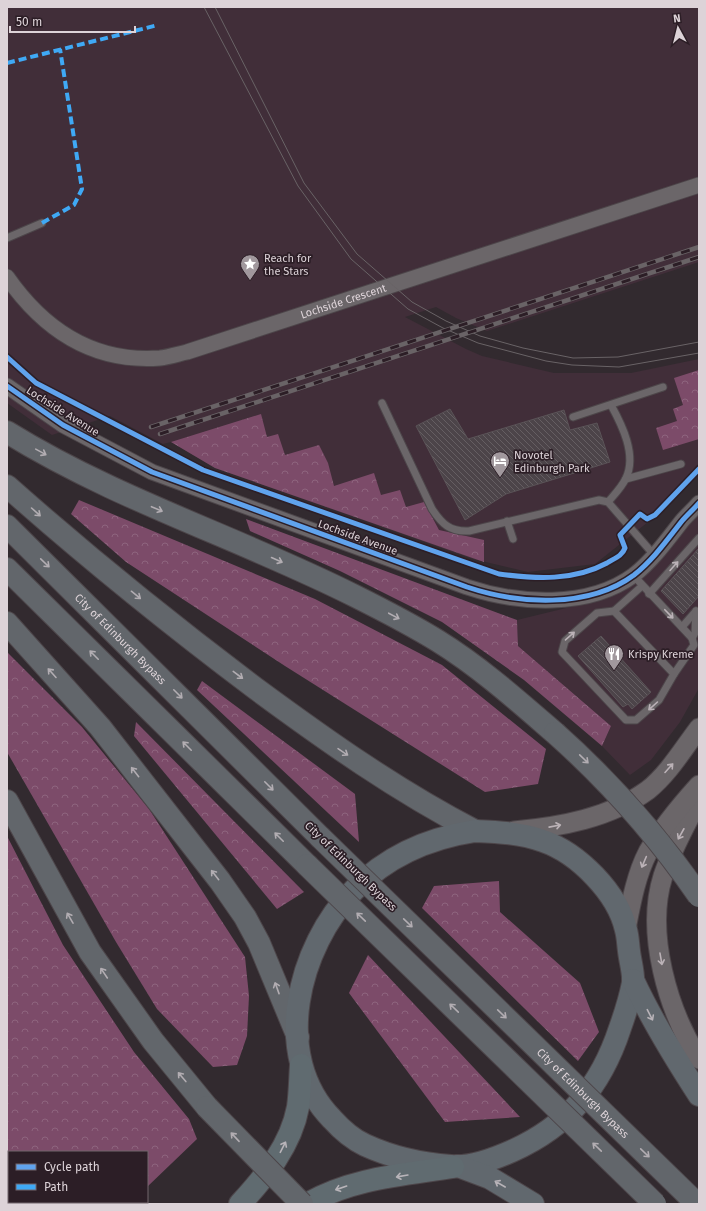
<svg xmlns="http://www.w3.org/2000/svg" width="706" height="1211" font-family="'Fira Sans',sans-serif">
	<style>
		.built { fill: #412e39 }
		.forest { fill: url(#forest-crowns) }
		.building { fill: url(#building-back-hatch); stroke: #5a5357 }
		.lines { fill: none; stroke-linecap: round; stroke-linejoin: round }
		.service-casing { stroke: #4d464a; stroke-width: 9 }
		.minor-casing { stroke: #4d464a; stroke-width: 17 }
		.tertiary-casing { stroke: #4d464a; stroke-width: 21 }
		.primary-casing { stroke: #4d464a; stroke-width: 24 }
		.trunk-casing { stroke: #4d464a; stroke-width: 24 }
		.motorway-casing { stroke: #4d464a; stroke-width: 24 }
		.service { stroke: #6b6669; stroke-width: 7 }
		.minor { stroke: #6b6669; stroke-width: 15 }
		.tertiary { stroke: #6b6669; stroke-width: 19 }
		.primary { stroke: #62666b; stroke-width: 22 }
		.trunk { stroke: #61686e; stroke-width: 22 }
		.motorway { stroke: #606b70; stroke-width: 22 }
		.tram { stroke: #696366; stroke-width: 1 }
		.rail-casing { stroke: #696366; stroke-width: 4.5 }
		.rail { stroke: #2c1e26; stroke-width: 3; stroke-dasharray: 9; stroke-linecap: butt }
		.primary-bridge-casing { stroke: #4d464a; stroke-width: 24; stroke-linecap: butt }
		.primary-bridge { stroke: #62666b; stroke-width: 22 }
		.quiet { stroke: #3fa9f5; stroke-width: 4; stroke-dasharray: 8 4; stroke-linecap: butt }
		.cycleway-casing { stroke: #2c1e26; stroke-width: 8 }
		.cycleway { stroke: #60a3ed; stroke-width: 5 }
		.oneway { stroke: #b2adb2 }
		.oneway2 { stroke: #bbb2b7 }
		.oneway3 { stroke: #b8b3b8 }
		.oneway4 { stroke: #b8b4b9 }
		.labels { text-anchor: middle; stroke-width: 3.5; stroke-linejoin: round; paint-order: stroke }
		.poi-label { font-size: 11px; fill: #ddd3d8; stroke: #2c1e26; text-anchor: start }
		.street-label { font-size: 11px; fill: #ddd3d8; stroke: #2c1e26 }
	</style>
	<defs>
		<pattern id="forest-crowns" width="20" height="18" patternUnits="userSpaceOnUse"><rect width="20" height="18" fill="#7c4b69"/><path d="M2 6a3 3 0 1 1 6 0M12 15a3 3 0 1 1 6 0" fill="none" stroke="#8e647e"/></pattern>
		<pattern id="building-back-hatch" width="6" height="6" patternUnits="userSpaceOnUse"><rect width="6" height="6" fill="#4c4449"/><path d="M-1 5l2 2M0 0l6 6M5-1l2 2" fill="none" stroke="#655e62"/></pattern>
	</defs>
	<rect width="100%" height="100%" fill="#322a2f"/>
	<g class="built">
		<polygon points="7,7 699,7 699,262 487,331 456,318 436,307 405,317 466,349 482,356 554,373 631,373 699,359 699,463 648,522 595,564 528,572 473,559 215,468 171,442 163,444 110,416 52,435 7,403"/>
		<polygon points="699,514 699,688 680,722 651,760 630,775 602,746 611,726 518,646 517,620 603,599 644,576 695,515"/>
	</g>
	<g class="forest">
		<polygon points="699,370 699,439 663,450 656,428 677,421 673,409 683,405 674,378"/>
		<polygon points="261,414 267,437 278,434 285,455 319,445 328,463 334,486 374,473 381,495 400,490 406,507 424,502 439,530 484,540 484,562 215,468 171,442"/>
		<polygon points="79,500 315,599 442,665 546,749 538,784 485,792 285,666 126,562 71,514"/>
		<polygon points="246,519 517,620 518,646 611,726 602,746 524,680 442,622 340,571 250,531"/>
		<polygon points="7,652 82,727 149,809 245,957 249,996 247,1036 237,1065 213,1067 157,1009 116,942 7,752"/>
		<polygon points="202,681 355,794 359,842 197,690"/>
		<polygon points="136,722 304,892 277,909 134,736"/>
		<polygon points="7,836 63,945 134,1052 189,1119 197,1139 147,1187 147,1152 9,1152 9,1202 138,1202 137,1204 7,1204"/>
		<polygon points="499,881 500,912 580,983 599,1032 578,1061 422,908 434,886"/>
		<polygon points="368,955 520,1117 445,1122 349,993"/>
	</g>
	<g class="building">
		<polygon points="450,409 468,439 564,410 570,430 597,423 610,462 506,494 465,520 416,426"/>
		<polygon points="699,548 699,596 683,614 661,591"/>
		<polygon points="601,636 651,692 632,709 628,704 623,707 578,656"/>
	</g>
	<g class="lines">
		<g class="service-casing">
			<g id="service">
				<polyline points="7,238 42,223"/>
				<path d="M382 403 432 509C442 524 450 532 469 531L599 500 608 502 655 556"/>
				<polyline points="573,417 663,387"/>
				<polyline points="626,479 681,464"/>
				<path d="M608 502C614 495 622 487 626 478 637 455 622 425 611 405"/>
				<polyline points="507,521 513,539"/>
				<polyline points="633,575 692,638 694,645 674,674 614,611 642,586"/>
				<polyline points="649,594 699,538"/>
				<polyline points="614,611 597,613 565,641 562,652 626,720 636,720 659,700 674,674"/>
				<polyline points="682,627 696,611"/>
				<polyline points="692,638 695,633 696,611"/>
			</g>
		</g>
		<g class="minor-casing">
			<g id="minor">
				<path id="s1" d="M7 277C44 330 93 363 160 358 169 357 178 354 187 352L699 185"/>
				<path d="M7 386 63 425 152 472 467 587C518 604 588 609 634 575 653 560 667 540 682 521 687 515 694 509 699 503"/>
			</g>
		</g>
		<g class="tertiary-casing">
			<g id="tertiary">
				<path d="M699 799C686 825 672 849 663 876 645 933 668 1011 699 1059"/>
				<path d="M514 831C560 827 610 818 648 790 669 773 683 749 699 728"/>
				<path d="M626 929C631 903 636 875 648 852 662 827 680 806 699 785"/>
			</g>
		</g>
		<g class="primary-casing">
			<g id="primary">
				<path d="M7 432C117 500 240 538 355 596 383 610 412 625 438 641 480 667 518 701 555 733"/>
				<path d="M7 486C87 557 170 624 255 688 327 741 396 790 475 831"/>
				<path id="s2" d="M7 526 320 837"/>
				<polyline points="7,569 307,865"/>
				<polyline points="7,623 100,727 220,881 245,917 259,943 298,1037"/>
				<polyline points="7,801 90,952 153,1041 207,1107"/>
			</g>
		</g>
		<g class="trunk-casing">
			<g id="trunk">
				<path d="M475 831C498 832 521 833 543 841 578 853 618 893 626 930 628 937 628 944 629 951 630 961 634 973 633 983 630 998 625 1014 620 1028 601 1086 568 1126 512 1151 494 1159 471 1168 451 1166 422 1164 391 1157 365 1145 352 1139 341 1129 332 1119 270 1056 298 946 354 890 387 856 429 838 475 831Z"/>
				<path d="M633 980C652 1021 675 1058 699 1095"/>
				<polyline points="458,1166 490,1178 533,1204"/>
			</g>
		</g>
		<g class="motorway-casing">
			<g id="motorway">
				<path d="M240 1204C265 1177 291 1145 298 1107 300 1093 300 1079 301 1065"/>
				<path d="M307 1204C352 1178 403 1175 453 1167"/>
			</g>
		</g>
		<use href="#service" class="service"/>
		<use href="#minor" class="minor"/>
		<use href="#tertiary" class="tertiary"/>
		<use href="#primary" class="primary"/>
		<use href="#trunk" class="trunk"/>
		<use href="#motorway" class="motorway"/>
		<g class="tram">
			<polyline points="204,7 298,186 351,259 408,309 443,328 478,343 546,361 572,365 619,367 699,353"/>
			<polyline points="215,7 304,183 357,254 412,302 446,321 480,336 523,348 573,358 618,357 699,342"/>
		</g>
		<g class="rail-casing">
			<g id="rail">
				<polyline points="151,427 699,247"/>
				<polyline points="160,434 699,257"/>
			</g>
		</g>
		<use href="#rail" class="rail"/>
		<g class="primary-bridge-casing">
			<g id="primary-bridge">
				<path d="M555 733C610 782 657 835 699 896"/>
				<path id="s3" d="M320 837 697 1204"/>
				<polyline points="307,865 655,1204"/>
				<polyline points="207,1107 302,1204"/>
			</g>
		</g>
		<use href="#primary-bridge" class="primary-bridge"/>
		<g class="quiet">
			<polyline points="7,63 158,25"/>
			<polyline points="42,223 74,205 82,189 60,49"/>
		</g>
		<g class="cycleway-casing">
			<g id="cycleway">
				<path d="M7 357 36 383 203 470 499 574C536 579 574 581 607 563 615 558 622 556 625 548L620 535 640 514 647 519 655 515 699 469"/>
				<path d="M7 386 63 425 152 472 467 587C518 604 588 609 634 575 653 560 667 540 682 521 687 515 694 509 699 503"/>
			</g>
		</g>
		<use href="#cycleway" class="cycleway"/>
	</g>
	<defs><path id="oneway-shaft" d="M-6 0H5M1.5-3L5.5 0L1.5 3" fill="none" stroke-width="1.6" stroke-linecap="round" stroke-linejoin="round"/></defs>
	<g class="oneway">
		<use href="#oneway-shaft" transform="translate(41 452) rotate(29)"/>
		<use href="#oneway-shaft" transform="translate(157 509) rotate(23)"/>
		<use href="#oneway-shaft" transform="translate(36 512) rotate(42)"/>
		<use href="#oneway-shaft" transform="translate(277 560) rotate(24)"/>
		<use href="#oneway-shaft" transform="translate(45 563) rotate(44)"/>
		<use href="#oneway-shaft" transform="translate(136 595) rotate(39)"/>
		<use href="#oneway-shaft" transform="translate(394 616) rotate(28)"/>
		<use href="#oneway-shaft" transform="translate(94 655) rotate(-135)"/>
		<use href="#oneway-shaft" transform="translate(52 673) rotate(-132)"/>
		<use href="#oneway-shaft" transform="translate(238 675) rotate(37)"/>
		<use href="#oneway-shaft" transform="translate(178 694) rotate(45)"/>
		<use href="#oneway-shaft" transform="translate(187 746) rotate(-135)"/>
		<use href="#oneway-shaft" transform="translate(343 752) rotate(34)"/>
		<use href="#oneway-shaft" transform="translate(584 759) rotate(44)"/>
		<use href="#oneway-shaft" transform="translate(135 772) rotate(-128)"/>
		<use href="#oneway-shaft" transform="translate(269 786) rotate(45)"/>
		<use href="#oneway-shaft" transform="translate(279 837) rotate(-135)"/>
		<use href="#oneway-shaft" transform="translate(215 875) rotate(-128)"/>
		<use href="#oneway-shaft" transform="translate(361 917) rotate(-136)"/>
		<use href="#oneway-shaft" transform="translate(70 918) rotate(-120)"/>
		<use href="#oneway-shaft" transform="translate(408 923) rotate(44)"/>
		<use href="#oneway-shaft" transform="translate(104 973) rotate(-124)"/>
		<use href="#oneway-shaft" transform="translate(277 988) rotate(-110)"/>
		<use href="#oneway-shaft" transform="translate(454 1008) rotate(-136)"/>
		<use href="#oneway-shaft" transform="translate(502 1014) rotate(44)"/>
		<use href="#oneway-shaft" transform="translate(182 1077) rotate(-130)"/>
		<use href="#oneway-shaft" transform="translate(235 1137) rotate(-133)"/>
		<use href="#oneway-shaft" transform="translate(597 1147) rotate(-136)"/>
		<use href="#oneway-shaft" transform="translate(645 1153) rotate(44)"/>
	</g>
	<g class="oneway2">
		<use href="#oneway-shaft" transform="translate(674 566) rotate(-48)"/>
		<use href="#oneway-shaft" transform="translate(669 614) rotate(46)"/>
		<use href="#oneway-shaft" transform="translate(570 636) rotate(-41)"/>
		<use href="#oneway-shaft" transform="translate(653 706) rotate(138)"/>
		<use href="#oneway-shaft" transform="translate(669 768) rotate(-48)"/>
		<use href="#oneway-shaft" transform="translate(555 826) rotate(-11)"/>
		<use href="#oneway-shaft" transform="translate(681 834) rotate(119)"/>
		<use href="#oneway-shaft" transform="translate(644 862) rotate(113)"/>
		<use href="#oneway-shaft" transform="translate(661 959) rotate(80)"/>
	</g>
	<g class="oneway3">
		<use href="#oneway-shaft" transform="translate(650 1015) rotate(63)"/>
		<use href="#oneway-shaft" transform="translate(500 1184) rotate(-150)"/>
	</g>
	<g class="oneway4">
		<use href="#oneway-shaft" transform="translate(283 1147) rotate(-63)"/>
		<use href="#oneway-shaft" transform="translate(402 1176) rotate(170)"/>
		<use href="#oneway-shaft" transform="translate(341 1188) rotate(161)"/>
	</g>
	<defs>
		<g id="sight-pin" transform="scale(1)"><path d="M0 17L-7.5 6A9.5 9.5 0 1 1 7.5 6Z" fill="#a1989d" stroke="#2c1e26"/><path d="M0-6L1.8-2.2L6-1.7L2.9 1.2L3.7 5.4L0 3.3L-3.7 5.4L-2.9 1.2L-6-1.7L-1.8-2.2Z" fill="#fff"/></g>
		<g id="hotel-pin" transform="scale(1)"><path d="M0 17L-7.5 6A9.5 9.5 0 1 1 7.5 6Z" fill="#a1989d" stroke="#2c1e26"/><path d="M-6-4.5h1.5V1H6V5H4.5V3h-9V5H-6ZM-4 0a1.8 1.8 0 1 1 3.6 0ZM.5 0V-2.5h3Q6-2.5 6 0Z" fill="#fff"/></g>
		<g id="restaurant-pin" transform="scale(1)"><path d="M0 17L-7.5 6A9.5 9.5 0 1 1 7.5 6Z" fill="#a1989d" stroke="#2c1e26"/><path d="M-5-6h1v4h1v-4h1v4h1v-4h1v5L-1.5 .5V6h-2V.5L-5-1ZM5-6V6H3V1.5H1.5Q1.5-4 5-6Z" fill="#fff"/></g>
	</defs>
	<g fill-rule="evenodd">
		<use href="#sight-pin" x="250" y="264"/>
		<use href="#hotel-pin" x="500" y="461"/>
		<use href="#restaurant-pin" x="614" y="654"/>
	</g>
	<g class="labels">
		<g class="poi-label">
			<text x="264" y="262">Reach for<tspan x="264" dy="13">the Stars</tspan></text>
			<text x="514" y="459">Novotel<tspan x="514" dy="13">Edinburgh Park</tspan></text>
			<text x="628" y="658">Krispy Kreme</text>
		</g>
		<g class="street-label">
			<text dy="4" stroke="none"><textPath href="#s1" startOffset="374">Lochside Crescent</textPath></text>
			<text transform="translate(63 411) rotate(32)" y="4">Lochside Avenue</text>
			<text transform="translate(358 537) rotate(20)" y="4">Lochside Avenue</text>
			<text dy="4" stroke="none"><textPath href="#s2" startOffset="160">City of Edinburgh Bypass</textPath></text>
			<text transform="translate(351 866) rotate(44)" y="4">City of Edinburgh Bypass</text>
			<text dy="4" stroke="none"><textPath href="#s3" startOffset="367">City of Edinburgh Bypass</textPath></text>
		</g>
	</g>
	<rect width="706" height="1211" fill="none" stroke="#ddd3d8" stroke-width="16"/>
	<rect x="8" y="1151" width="140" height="52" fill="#2c1e26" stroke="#73666d"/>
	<rect x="16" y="1164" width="20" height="6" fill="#60a3ed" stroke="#73666d"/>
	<text x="44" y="1171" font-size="12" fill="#ddd3d8">Cycle path</text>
	<rect x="16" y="1184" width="20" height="6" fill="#3fa9f5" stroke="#73666d"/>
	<text x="44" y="1191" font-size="12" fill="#ddd3d8">Path</text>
	<g transform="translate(678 28) rotate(353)" stroke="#2c1e26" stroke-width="3" paint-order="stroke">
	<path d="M0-3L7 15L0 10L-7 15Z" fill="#ddd3d8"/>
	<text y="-6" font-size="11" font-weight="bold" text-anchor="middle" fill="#ddd3d8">N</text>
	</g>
	<path d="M10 26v6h125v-6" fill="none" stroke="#ddd3d8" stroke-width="2"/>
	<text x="16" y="26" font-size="12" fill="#ddd3d8" stroke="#2c1e26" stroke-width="3" paint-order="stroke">50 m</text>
</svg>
